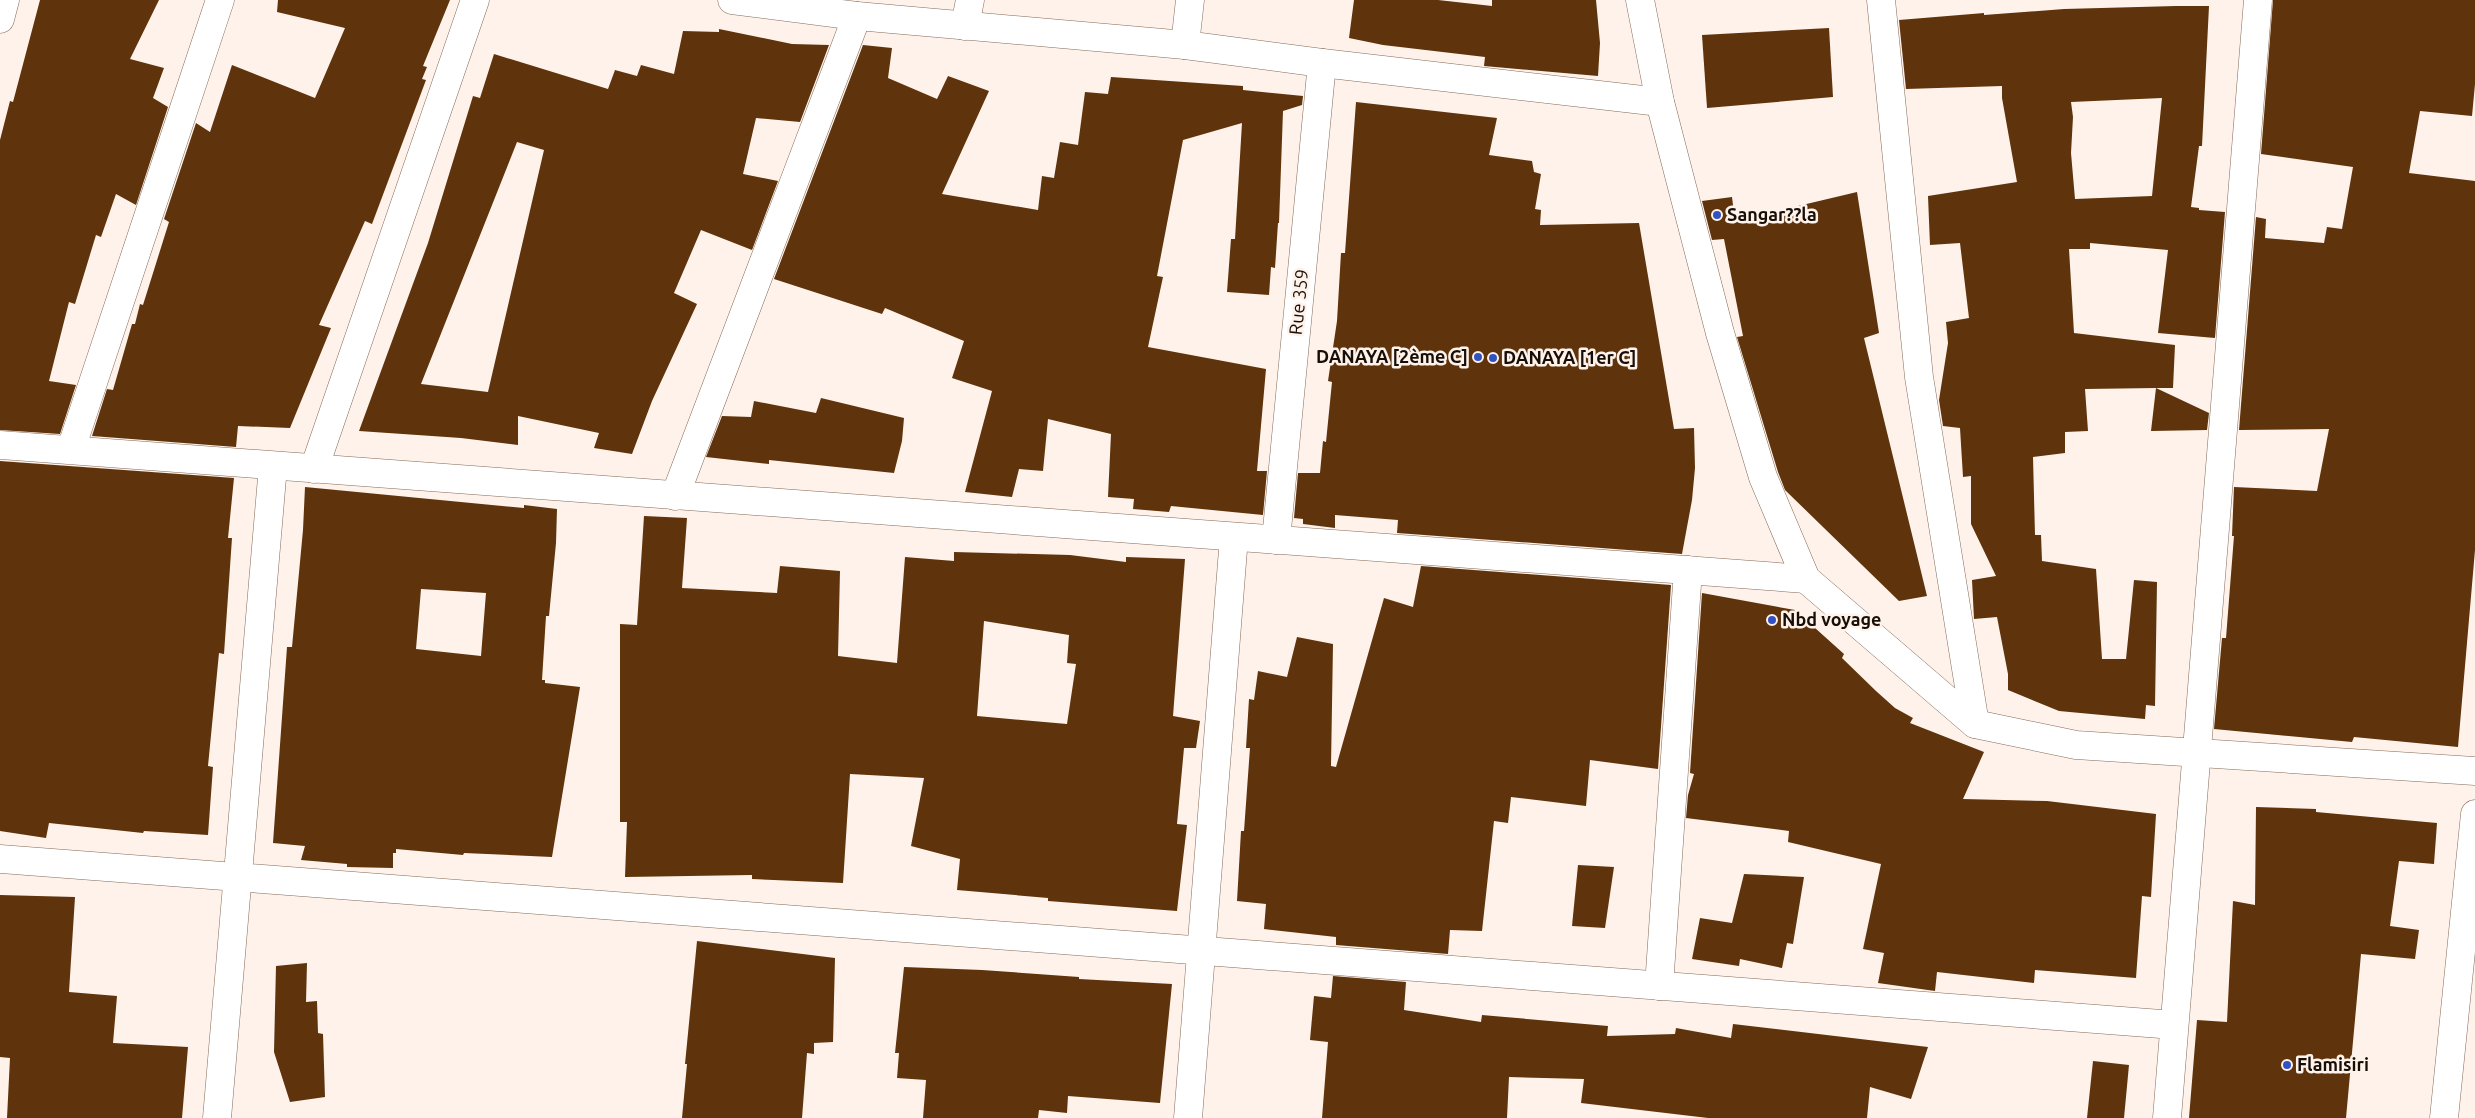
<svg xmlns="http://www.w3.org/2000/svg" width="2475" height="1118" font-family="Ubuntu,sans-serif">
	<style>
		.building { fill: #5f330b; fill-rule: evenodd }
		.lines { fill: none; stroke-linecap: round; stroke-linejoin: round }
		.street-casing { stroke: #846b5a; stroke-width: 29 }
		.street { stroke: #fff; stroke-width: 28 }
		.poi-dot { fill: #3252c2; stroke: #fef2ea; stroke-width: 2 }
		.labels { text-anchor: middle; stroke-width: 5; stroke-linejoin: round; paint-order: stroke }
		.poi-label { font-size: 18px; font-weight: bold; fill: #170e08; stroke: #fef2ea; text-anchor: start }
		.street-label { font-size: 18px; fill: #170e08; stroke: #fef2ea }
	</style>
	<rect width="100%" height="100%" fill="#fef2ea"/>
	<g class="building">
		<polygon points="40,0 159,0 130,59 164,68 153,98 168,107 136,205 116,194 101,237 96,235 75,304 69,302 49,381 76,385 60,434 0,430 0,140 10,101 13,102"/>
		<polygon points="278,0 450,0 423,66 427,67 422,79 426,80 372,224 365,221 319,325 331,328 290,428 238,426 236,447 92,436 107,389 113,390 132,324 135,324 140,304 143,305 169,222 164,219 196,123 210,132 232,65 315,98 345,28 277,12"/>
		<polygon points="1354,0 1438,0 1492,6 1492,0 1596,0 1600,43 1598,76 1484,66 1485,57 1383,45 1349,38"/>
		<polygon points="2273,0 2475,0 2475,84 2472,116 2420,111 2409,173 2475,181 2475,550 2458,747 2354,737 2352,742 2214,729 2222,638 2226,638 2234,536 2232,536 2234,487 2317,491 2329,429 2239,430 2256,217 2266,219 2265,238 2324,243 2327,227 2342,229 2353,167 2261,154"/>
		<path d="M2176 6H2209L2202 146H2199L2191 207 2199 208V210L2225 212 2215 338 2158 333 2168 250 2090 243V249H2069L2074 333 2175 345 2173 388H2156L2209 413 2207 430 2151 431 2156 388 2085 389 2088 431 2065 432V453L2033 457 2035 535H2041L2042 561 2096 569 2102 659H2126L2134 580 2157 582 2155 706 2146 705 2145 719 2059 711 2008 690V674L1997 617 1974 619 1972 580 1996 576 1971 524V476L1963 477 1960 428 1943 426 1939 400 1948 343 1946 322 1969 318 1960 243 1930 245 1928 196 2017 182 2002 98V86L1906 89 1899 20 1984 13V15L2064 9ZM2162 98 2152 196 2075 199 2071 153 2073 117 2071 102Z"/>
		<polygon points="1829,28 1833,97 1707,108 1702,35"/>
		<path d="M719 29 792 44 829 45 800 122 756 118 743 174 778 181 752 250 701 230 674 293 697 304 652 401 632 454 594 448 599 433 518 416V445L461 438 359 431 428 243 473 96 480 98 494 54 608 89 615 70 637 76 641 65 674 74 683 31 719 32ZM517 142 544 150 488 392 421 384Z"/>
		<polygon points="863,45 892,48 888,78 937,99 948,76 989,91 942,194 1038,210 1042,176 1054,178 1060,142 1078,145 1085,92 1108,94 1111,77 1243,86 1243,90 1303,96 1302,105 1283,111 1279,223 1278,223 1275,268 1271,267 1269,295 1227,292 1231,239 1235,239 1242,123 1183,140 1157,276 1163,277 1148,347 1266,369 1257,471 1267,471 1263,515 1171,506 1169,512 1133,509 1134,499 1108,497 1111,434 1048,419 1043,471 1019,469 1012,497 965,492 992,391 952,378 964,341 885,308 882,314 774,279"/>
		<polygon points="1356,102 1497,118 1489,155 1532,161 1534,172 1541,174 1535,209 1541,210 1540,225 1639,223 1674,429 1694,428 1695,468 1692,500 1682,554 1397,533 1398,520 1335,515 1335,528 1303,524 1303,519 1294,518 1298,473 1320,473 1323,441 1326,442 1332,382 1328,381 1337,321 1341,253 1345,253"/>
		<polygon points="1857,192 1879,333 1864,338 1927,596 1899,601 1785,490 1778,472 1737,337 1743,336 1724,239 1712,240 1702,201 1732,197 1734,213 1777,211"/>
		<polygon points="821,398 904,418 902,441 894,473 769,460 769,464 706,457 722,416 751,417 754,401 816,413"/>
		<polygon points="0,461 234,478 228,538 232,538 224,654 219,653 208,766 213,767 208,835 144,831 143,833 49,823 46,838 0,831"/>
		<path d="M305 487 524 508V505L557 509 556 543 549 616H546L542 680H545V683L580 687 552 857 464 853 463 855 396 849V853H393V868L347 867V864L301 860 305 846 273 843 287 647H292L303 530ZM421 589 486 593 481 656 416 649Z"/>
		<path d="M644 516 687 518 682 588 777 593 780 566 840 571 838 656 897 663 905 557 954 561V552L1070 555 1126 562V557L1185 559 1173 716 1200 721 1196 748H1184L1177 824 1187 825 1177 911 1048 901V898L957 890 960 859 911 846 924 778 850 774 843 883 752 879V875L625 877 627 822H620V624L637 625ZM984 621 1069 635 1067 663 1076 664 1067 724 977 716Z"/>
		<polygon points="1421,566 1671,585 1658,769 1590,760 1586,806 1511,797 1508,823 1494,821 1482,931 1450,930 1448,954 1336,945 1336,937 1264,929 1266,904 1237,901 1241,831 1244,831 1250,748 1246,748 1249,699 1254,700 1258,671 1287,677 1297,637 1333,644 1331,766 1336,767 1384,598 1413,607"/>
		<polygon points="1702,593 1795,610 1844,654 1842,658 1876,691 1895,708 1913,718 1910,723 1984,752 1963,799 2047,801 2156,814 2151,897 2142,896 2136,978 2035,970 2034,983 1937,972 1935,991 1878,983 1884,953 1863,949 1881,864 1788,842 1789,831 1686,818 1688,795 1694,774 1690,773"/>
		<polygon points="2256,807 2316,809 2316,812 2437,823 2434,864 2399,861 2390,926 2419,930 2415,959 2361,954 2346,1118 2189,1118 2197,1020 2227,1022 2233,901 2255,905"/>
		<polygon points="1578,865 1614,867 1605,928 1572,926"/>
		<polygon points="1744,874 1804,877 1793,944 1787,943 1782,968 1740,959 1739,966 1692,959 1700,918 1732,923"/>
		<polygon points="0,895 75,897 69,992 117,996 113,1043 188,1047 182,1118 7,1118 10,1058 0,1057"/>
		<polygon points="697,941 835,958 833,1042 814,1043 814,1054 807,1053 802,1118 682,1118 687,1064 685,1064"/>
		<polygon points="307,963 306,1002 317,1001 318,1033 323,1034 325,1097 290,1102 274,1052 276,966"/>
		<polygon points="904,967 982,970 1079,977 1079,979 1172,984 1160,1103 1068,1096 1067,1113 1039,1110 1038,1118 923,1118 926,1080 897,1078 899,1053 895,1053"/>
		<polygon points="1333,976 1406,982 1404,1010 1481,1022 1482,1015 1608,1026 1607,1036 1675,1034 1676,1028 1731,1038 1733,1024 1928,1047 1911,1099 1870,1087 1867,1118 1708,1118 1581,1103 1584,1079 1509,1077 1507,1118 1322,1118 1328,1042 1310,1040 1314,996 1331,998"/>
		<polygon points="2093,1061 2129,1065 2124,1118 2087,1118"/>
	</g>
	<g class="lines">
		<g class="street-casing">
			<g id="street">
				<polyline points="732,0 857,16 1185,45 1322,63 1660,102"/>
				<polyline points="1640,0 1660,102 1720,333 1763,477 1806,579 1975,724 2076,745 2475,771"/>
				<polyline points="1881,0 1919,377 1975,724"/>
				<polyline points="0,19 5,0"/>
				<polyline points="965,26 970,0"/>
				<polyline points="1185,45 1190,0"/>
				<polyline points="0,445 1806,579"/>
				<polyline points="71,449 220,0"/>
				<polyline points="314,469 475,0"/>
				<polyline points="675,496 857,16"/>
				<polyline points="1276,540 1322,63"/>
				<polyline points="0,859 2174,1025"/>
				<polyline points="1659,986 1688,570"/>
				<polyline points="217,1118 273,466"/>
				<polyline points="1188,1118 1234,537"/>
				<polyline points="2167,1118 2258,0"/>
				<polyline points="2444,1118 2475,814"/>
			</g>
		</g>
		<use href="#street" class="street"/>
	</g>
	<g class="poi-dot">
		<circle cx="1717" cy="215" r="5"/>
		<circle cx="1478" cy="357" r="5"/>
		<circle cx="1493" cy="358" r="5"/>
		<circle cx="1772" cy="620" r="5"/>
		<circle cx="2287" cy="1065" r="5"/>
	</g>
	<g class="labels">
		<g class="poi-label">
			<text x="1727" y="221">Sangar??la</text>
			<text x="1468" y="363" text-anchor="end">DANAYA [2ème C]</text>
			<text x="1503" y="364">DANAYA [1er C]</text>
			<text x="1782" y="626">Nbd voyage</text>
			<text x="2297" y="1071">Flamisiri</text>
		</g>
		<g class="street-label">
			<text transform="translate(1299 302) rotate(-84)" y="6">Rue 359</text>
		</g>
	</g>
</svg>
